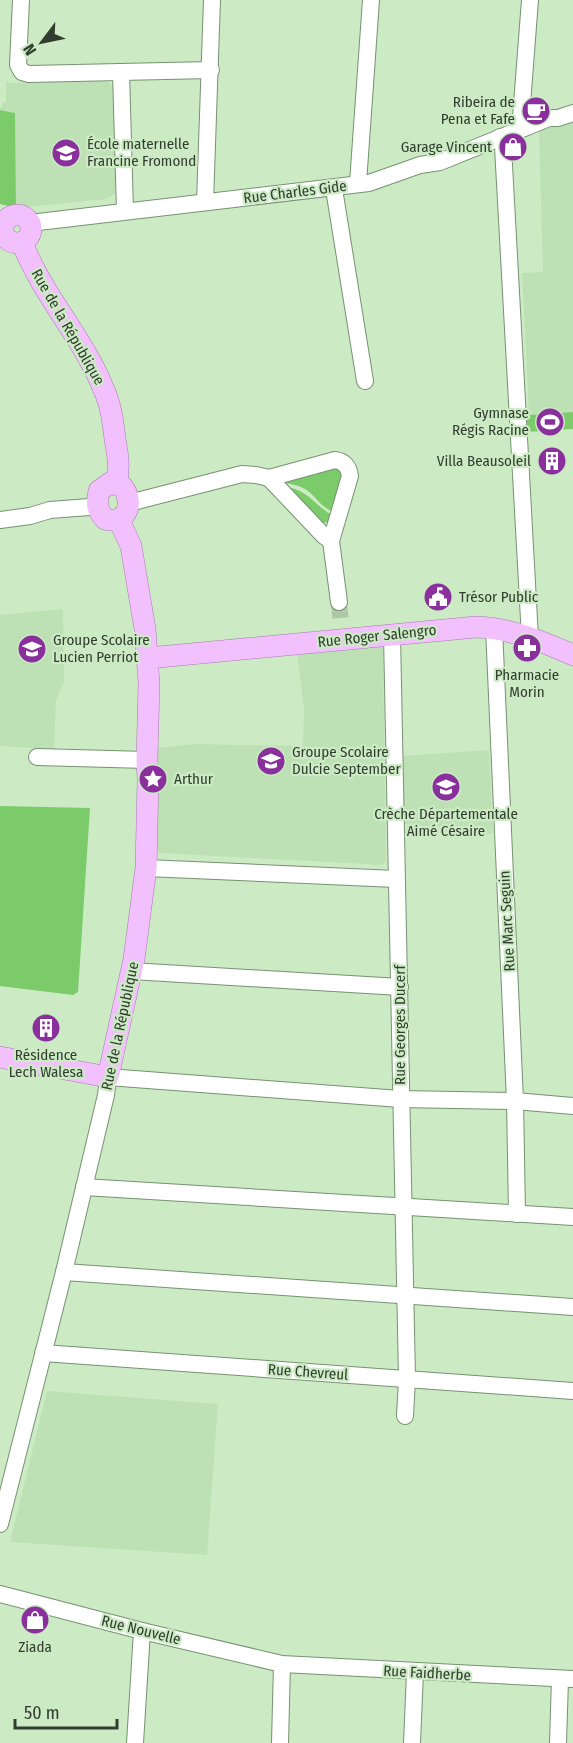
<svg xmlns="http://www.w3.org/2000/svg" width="573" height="1743" font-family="'Fira Sans Condensed',sans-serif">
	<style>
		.built { fill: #bde1b5 }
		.green { fill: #7ccb6b }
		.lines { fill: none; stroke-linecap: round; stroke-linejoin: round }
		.minor-tunnel { stroke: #adc8a7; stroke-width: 16; stroke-dasharray: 16 8; stroke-linecap: butt }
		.minor-casing { stroke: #769270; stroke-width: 18 }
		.major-casing { stroke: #a978b3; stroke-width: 22 }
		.minor { stroke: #fff; stroke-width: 16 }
		.major { stroke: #f2c1fd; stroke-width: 21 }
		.labels { text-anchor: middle; stroke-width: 4.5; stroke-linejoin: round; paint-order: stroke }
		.poi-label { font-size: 15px; fill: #313d2e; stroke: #ccebc5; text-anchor: start }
		.street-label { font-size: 15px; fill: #313d2e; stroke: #ccebc5 }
	</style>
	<rect width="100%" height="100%" fill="#ccebc5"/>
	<g class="built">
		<polygon points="106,80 114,88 118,192 107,199 16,208 15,113 0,110 3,102 6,102 6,81 10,83"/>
		<polygon points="573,120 573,412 529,414 522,273 543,272 539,131"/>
		<polygon points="63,609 64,682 56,700 54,749 0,746 0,615"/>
		<polygon points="378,644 383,648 386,861 382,865 160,853 156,849 156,748 195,744 303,746 304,709 297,653"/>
		<polygon points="489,750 493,833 443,835 442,828 402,824 401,756"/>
		<polygon points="47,1391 218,1404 207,1555 10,1542"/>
	</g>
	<g class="green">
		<polygon points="0,110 15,113 16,208 0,204"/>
		<polygon points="573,412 573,429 527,432 526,415"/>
		<path d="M330 466 342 470 341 481 332 506 337 512C324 511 318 499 308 491 301 486 293 484 284 483V479L294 475 297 479 318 474 319 469Z"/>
		<path d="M283 487C308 488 314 506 334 516L329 522 321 523Z"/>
		<polygon points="0,806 90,808 78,992 73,995 0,986"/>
	</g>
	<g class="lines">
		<polyline class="minor-tunnel" points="339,602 341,624"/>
		<g class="minor-casing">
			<g id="minor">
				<polyline points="21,0 18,65 22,72 29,74 211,70"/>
				<polyline points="121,72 125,211"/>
				<polyline points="524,128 521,117 530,0"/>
				<polyline points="500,137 503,147 530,638"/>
				<polyline points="358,183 371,0"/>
				<polyline points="334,189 365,381"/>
				<polyline points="205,202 212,0"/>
				<polyline points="30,223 369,183 420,165 440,162 549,118 558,118 573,113"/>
				<path d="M269 478 335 460C344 461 349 467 350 476L331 541 339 602"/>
				<polyline points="269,478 324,536 331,541"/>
				<polyline points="129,503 242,474 256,475 269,478"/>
				<polyline points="0,520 30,516 50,510 89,507 96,504"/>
				<polyline points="494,628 515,1101 517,1214"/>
				<polyline points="392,635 407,1379 405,1416"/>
				<polyline points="37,757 147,760"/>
				<polyline points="146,868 396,879"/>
				<polyline points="131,971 400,987"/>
				<polyline points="84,1187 573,1217"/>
				<polyline points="64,1272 573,1307"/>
				<polyline points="43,1353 573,1391"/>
				<polyline points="0,1524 64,1272 106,1095 108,1077 400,1099 515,1101 573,1106"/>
				<polyline points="0,1594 142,1631 282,1664 573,1679"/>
				<polyline points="135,1743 142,1631"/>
				<polyline points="280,1743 282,1664"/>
				<polyline points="412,1743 415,1672"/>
				<polyline points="558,1743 560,1679"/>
			</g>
		</g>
		<g class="major-casing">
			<g id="major">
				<circle cx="17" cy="229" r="14"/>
				<path d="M22 242C42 295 83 337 104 390 111 405 113 422 115 439 118 455 120 468 116 484"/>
				<path d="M110 483 122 486C135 502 127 526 105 519 97 510 96 503 99 491Z"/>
				<path d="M148 658 476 627C510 628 541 641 573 655"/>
				<polyline points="0,1057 108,1077 134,959 146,868 148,780 147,760 149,683 145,629 131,546 119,520"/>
			</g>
		</g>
		<use href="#minor" class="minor"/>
		<use href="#major" class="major"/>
	</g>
	<defs>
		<g id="cafe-disc" transform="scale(1.5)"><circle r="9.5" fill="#89309c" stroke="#ccebc5"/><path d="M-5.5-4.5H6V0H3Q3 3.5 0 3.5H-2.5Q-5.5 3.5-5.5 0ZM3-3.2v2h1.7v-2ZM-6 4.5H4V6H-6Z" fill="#fff"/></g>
		<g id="shop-disc" transform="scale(1.5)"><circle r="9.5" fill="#89309c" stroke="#ccebc5"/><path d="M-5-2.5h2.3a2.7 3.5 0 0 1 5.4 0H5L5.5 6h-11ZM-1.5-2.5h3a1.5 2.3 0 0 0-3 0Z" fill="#fff"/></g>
		<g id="school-disc" transform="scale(1.5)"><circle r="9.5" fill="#89309c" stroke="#ccebc5"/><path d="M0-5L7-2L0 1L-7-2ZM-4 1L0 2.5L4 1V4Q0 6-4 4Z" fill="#fff"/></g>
		<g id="stadium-disc" transform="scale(1.5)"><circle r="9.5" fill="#89309c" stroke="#ccebc5"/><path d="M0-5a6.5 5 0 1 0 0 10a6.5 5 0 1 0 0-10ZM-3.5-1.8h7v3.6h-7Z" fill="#fff"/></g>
		<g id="building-disc" transform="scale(1.5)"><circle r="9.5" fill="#89309c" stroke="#ccebc5"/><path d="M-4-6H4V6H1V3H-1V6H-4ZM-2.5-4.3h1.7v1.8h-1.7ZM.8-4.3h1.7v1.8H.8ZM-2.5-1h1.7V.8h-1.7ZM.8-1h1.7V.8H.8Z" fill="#fff"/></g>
		<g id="civic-disc" transform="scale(1.5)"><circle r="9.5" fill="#89309c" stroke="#ccebc5"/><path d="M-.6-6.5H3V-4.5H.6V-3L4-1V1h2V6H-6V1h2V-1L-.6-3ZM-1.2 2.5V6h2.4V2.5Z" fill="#fff"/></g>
		<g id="pharmacy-disc" transform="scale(1.5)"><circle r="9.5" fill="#89309c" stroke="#ccebc5"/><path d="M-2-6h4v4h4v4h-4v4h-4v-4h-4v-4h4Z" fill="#fff"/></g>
		<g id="sight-disc" transform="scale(1.5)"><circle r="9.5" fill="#89309c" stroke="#ccebc5"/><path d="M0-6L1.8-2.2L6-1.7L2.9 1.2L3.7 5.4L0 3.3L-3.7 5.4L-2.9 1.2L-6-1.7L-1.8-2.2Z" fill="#fff"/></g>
	</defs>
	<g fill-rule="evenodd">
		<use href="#cafe-disc" x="536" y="111"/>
		<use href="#shop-disc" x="513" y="147"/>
		<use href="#school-disc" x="66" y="153"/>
		<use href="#stadium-disc" x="550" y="422"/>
		<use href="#building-disc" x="552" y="461"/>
		<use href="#civic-disc" x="438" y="597"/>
		<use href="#pharmacy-disc" x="527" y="648"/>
		<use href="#school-disc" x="32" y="649"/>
		<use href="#school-disc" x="271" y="761"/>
		<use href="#sight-disc" x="153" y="779"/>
		<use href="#school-disc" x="446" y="787"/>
		<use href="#building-disc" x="46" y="1028"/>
		<use href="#shop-disc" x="35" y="1620"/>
	</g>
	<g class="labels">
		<g class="poi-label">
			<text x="515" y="107" text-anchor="end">Ribeira de<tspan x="515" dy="17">Pena et Fafe</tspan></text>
			<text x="87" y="149">École maternelle<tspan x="87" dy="17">Francine Fromond</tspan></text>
			<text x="492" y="152" text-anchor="end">Garage Vincent</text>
			<text x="529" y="418" text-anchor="end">Gymnase<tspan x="529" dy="17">Régis Racine</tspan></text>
			<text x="531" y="466" text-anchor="end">Villa Beausoleil</text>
			<text x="459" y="602">Trésor Public</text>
			<text x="53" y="645">Groupe Scolaire<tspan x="53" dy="17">Lucien Perriot</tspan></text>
			<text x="527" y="680" text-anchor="middle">Pharmacie<tspan x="527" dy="17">Morin</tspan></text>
			<text x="292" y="757">Groupe Scolaire<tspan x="292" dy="17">Dulcie September</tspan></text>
			<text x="174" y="784">Arthur</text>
			<text x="446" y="819" text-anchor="middle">Crèche Départementale<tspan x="446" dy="17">Aimé Césaire</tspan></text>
			<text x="46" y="1060" text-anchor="middle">Résidence<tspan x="46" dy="17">Lech Walesa</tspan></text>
			<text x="35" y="1652" text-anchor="middle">Ziada</text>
		</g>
		<g class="street-label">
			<text transform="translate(295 192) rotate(-7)" y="5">Rue Charles Gide</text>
			<text transform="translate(68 327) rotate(60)" y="5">Rue de la République</text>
			<text transform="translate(377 636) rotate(-6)" y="5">Rue Roger Salengro</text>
			<text transform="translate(507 921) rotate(-93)" y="5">Rue Marc Seguin</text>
			<text transform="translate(400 1025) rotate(-90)" y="5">Rue Georges Ducerf</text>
			<text transform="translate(120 1026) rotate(-78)" y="5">Rue de la République</text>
			<text transform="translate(308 1372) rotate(4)" y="5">Rue Chevreul</text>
			<text transform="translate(141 1630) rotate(14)" y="5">Rue Nouvelle</text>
			<text transform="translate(427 1673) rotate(3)" y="5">Rue Faidherbe</text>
		</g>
	</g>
	<g transform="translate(42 42) rotate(238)" stroke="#ccebc5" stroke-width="4.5" paint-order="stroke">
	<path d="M0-4.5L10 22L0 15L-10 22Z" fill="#313d2e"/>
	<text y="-9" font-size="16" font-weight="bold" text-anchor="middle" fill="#313d2e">N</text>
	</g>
	<path d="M15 1719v9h102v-9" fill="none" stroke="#313d2e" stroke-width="3"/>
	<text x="24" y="1719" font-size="18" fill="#313d2e" stroke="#ccebc5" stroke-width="4.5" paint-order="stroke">50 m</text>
</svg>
